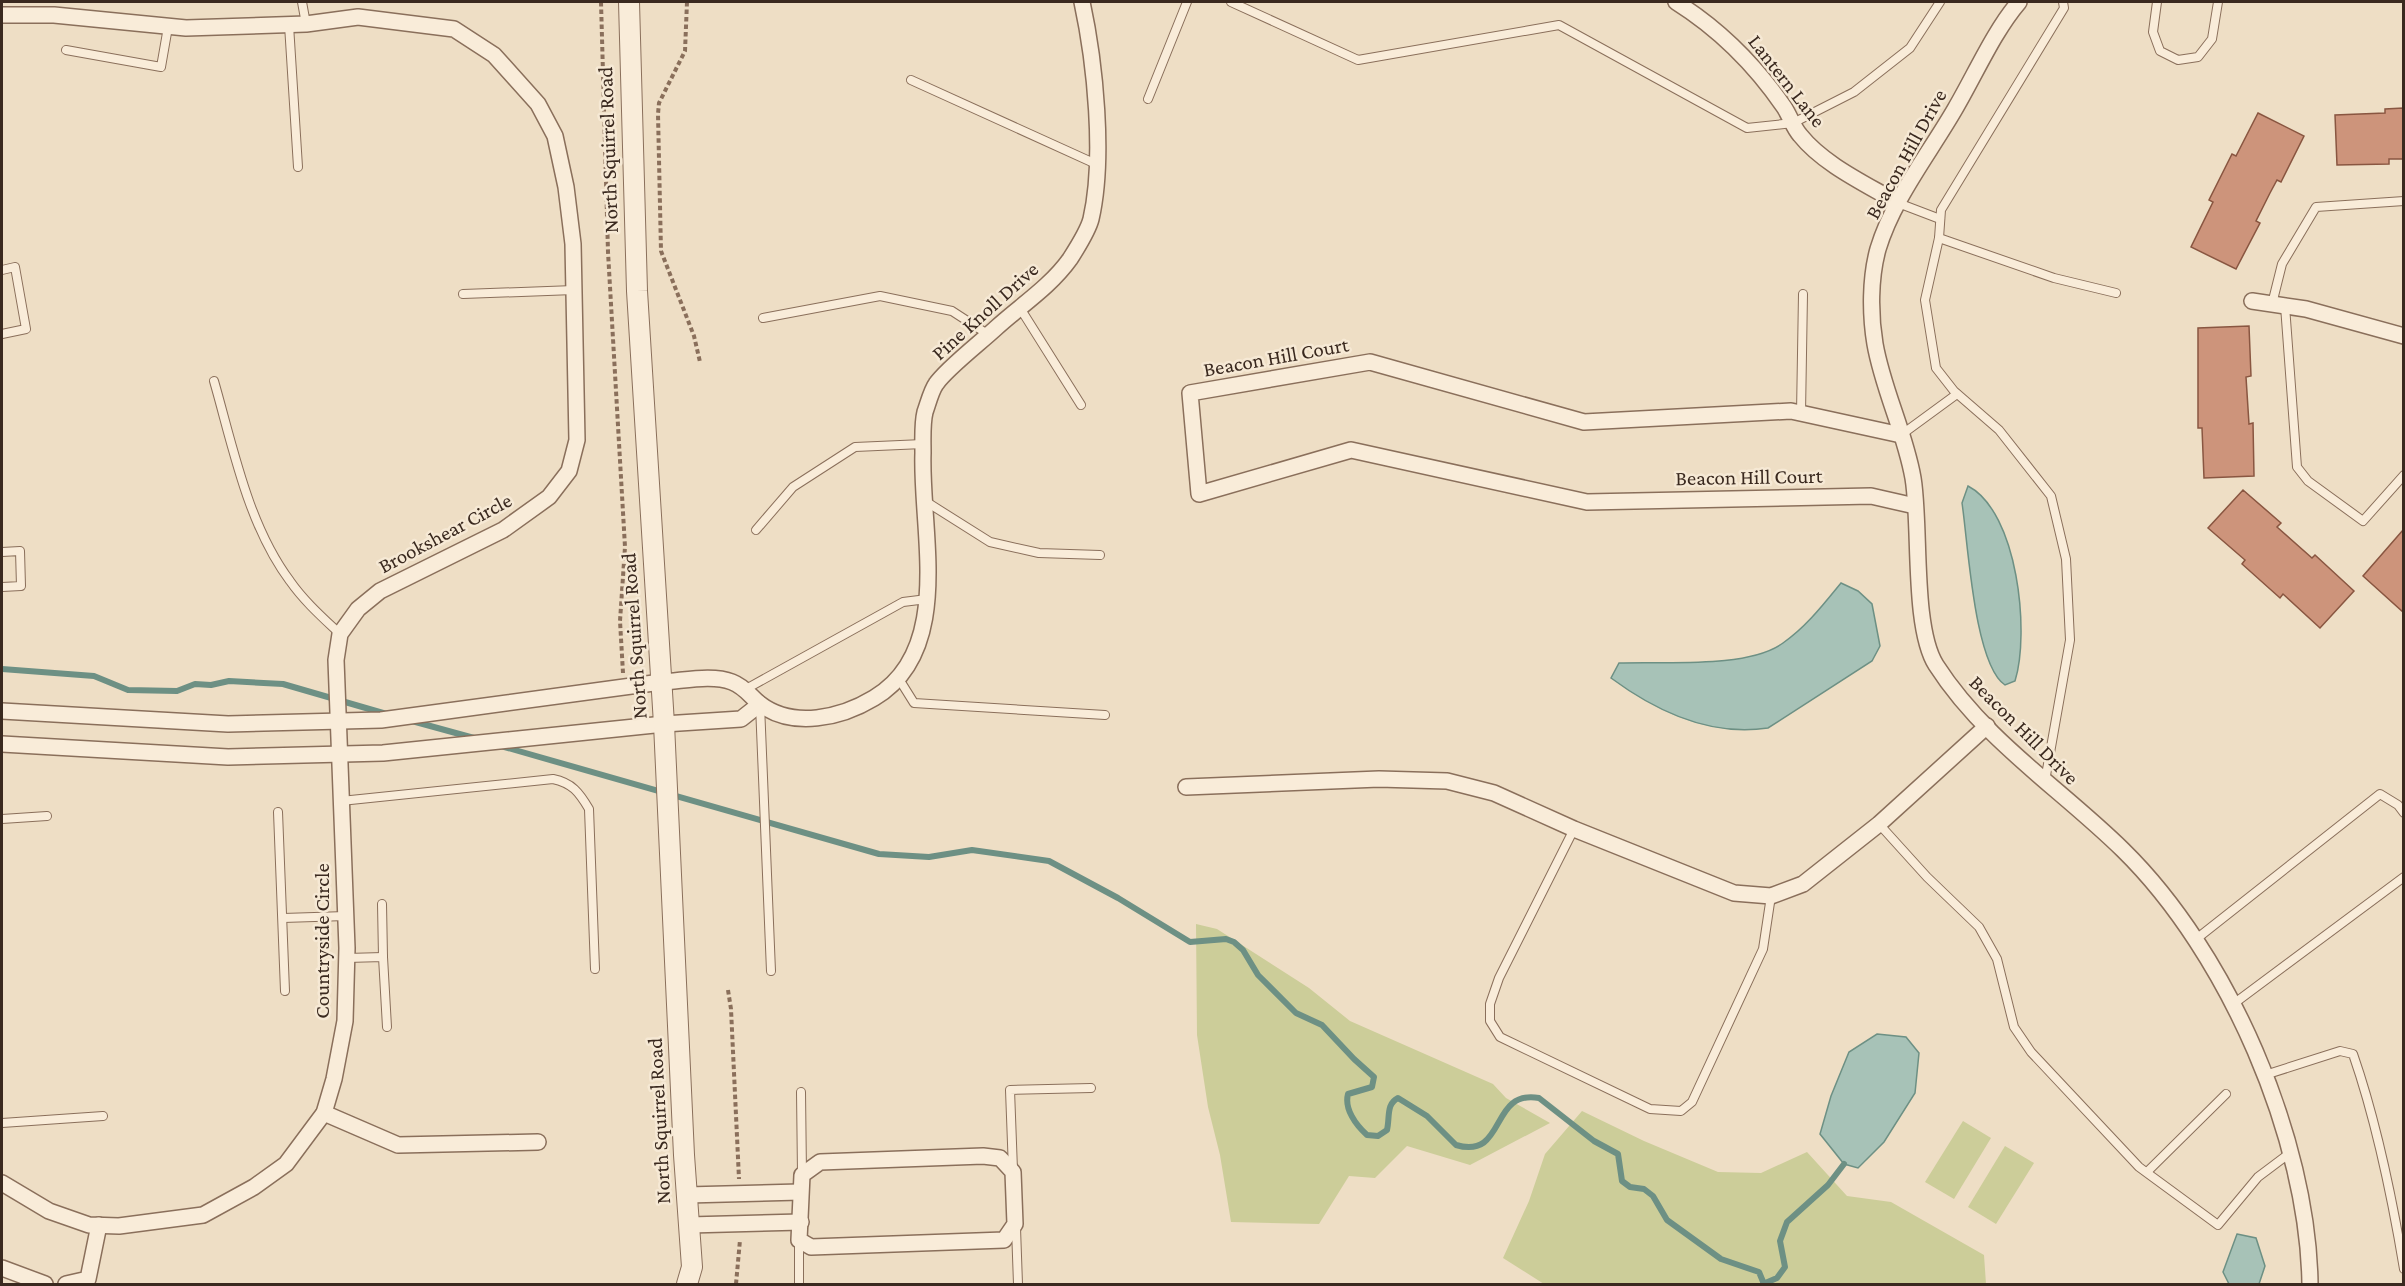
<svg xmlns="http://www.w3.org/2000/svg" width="2405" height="1286" font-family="'Crimson Pro',serif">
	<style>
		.green { fill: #cccd99 }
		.water { fill: #a7c2b7; stroke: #6d9084; stroke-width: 1.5 }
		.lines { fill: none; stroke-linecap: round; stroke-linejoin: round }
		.stream { stroke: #6d9084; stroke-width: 6 }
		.building { fill: #cd947b; stroke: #895641; stroke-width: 1.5 }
		.service-casing { stroke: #8a6f5b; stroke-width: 10 }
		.minor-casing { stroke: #8a6f5b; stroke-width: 18 }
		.tertiary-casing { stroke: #8a6f5b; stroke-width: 22 }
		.path { stroke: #8a6f5b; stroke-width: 4; stroke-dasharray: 4.5 3; stroke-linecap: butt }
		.service { stroke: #f9ecd9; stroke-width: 8 }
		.minor { stroke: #f9ecd9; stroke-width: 15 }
		.tertiary { stroke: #f9ecd9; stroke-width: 20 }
		.labels { text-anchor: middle; stroke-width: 5; stroke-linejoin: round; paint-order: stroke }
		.street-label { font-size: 21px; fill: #3a291f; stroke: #f6e9d5 }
	</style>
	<rect width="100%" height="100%" fill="#eedec5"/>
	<g class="green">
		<polygon points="1196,924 1217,929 1309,988 1350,1021 1493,1084 1506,1098 1550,1123 1470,1165 1407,1146 1375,1178 1349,1176 1319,1224 1231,1222 1220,1155 1208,1107 1197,1035"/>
		<polygon points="1582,1111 1644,1141 1718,1172 1761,1173 1807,1152 1847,1196 1891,1202 1984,1255 1986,1284 1544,1284 1503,1258 1529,1201 1545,1154"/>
		<polygon points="1963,1121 1991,1138 1954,1199 1925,1182"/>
		<polygon points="2005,1146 2034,1163 1996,1224 1968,1207"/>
	</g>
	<g class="water">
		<path d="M1968 486C2018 512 2030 633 2015 681L2005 685C1974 664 1968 542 1962 503Z"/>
		<path d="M1841 583 1858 591 1872 604 1880 646 1872 661 1768 728C1710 737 1657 712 1611 678L1619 663C1663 661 1747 669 1783 643 1806 627 1823 605 1841 583Z"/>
		<polygon points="1877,1034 1906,1037 1919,1053 1915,1093 1884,1142 1858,1168 1844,1164 1820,1134 1831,1096 1849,1052"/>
		<polygon points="2237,1234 2256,1238 2265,1266 2259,1284 2229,1284 2223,1272"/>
	</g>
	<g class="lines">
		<g class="stream">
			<polyline points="2,669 94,676 128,690 177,691 195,684 211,685 229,681 283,684 390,715"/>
			<polyline points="412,721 474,738"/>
			<path d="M501 746 879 854 929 857 972 850 1049 861 1118 898 1190 942 1226 939 1234 942 1243 950 1258 975 1296 1013 1322 1025 1354 1059 1374 1077 1372 1087 1348 1094C1344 1109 1356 1125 1367 1135L1378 1136 1387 1130C1390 1117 1386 1104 1398 1098L1427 1116 1456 1145C1507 1160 1489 1089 1539 1098L1594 1141 1618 1154 1622 1181 1630 1187 1644 1189 1653 1196 1667 1220 1721 1259 1759 1272 1764 1284"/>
			<polyline points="1763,1284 1777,1278 1785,1267 1780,1241 1787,1222 1828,1185 1844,1164"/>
		</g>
	</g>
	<g class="building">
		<polygon points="2403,108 2403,159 2389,159 2389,164 2337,165 2335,115 2385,113 2385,109"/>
		<polygon points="2258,113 2304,136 2281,182 2277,180 2270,193 2256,221 2260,223 2236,269 2191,247 2213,202 2209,200 2232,154 2236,156"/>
		<polygon points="2249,326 2251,376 2246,377 2249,424 2253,423 2254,476 2204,478 2202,428 2198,428 2198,328"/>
		<polygon points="2243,490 2281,523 2277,527 2312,558 2315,555 2354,591 2320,628 2283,594 2280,598 2242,564 2245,560 2208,528"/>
		<polygon points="2403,530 2403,612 2363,576"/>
	</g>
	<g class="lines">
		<g class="service-casing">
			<g id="service">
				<polyline points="302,2 306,24"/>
				<polyline points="1231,2 1358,60 1559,25 1747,128 1793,123 1854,92 1910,48 1940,2"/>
				<polyline points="2157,2 2153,32 2160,51 2178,60 2198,57 2212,39 2218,2"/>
				<polyline points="289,25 298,167"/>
				<polyline points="66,50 161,67 168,27"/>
				<polyline points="911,80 1096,164"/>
				<polyline points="1148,99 1187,2"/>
				<polyline points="1898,203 1940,219"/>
				<polyline points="1939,238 2054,278 2116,293"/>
				<polyline points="2,270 15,267 26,329 2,334"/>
				<polyline points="463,294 574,290"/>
				<polyline points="2272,304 2282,264 2316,207 2404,201"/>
				<polyline points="2285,306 2297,467 2308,481 2363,521 2404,475"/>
				<polyline points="1020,308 1081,405"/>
				<polyline points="763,318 880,296 952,311 989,335"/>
				<path d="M214 381C233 447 248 525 290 581 304 601 322 617 340 634"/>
				<polyline points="1801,413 1803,294"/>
				<polyline points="1901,435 1957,394"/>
				<polyline points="925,501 990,542 1039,553 1100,555"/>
				<polyline points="756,530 793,487 855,447 923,444"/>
				<polyline points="2,552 20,551 21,586 2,587"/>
				<polyline points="899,679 914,703 1105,715"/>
				<polyline points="746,689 903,602 927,599"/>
				<polyline points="760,705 771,971"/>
				<polyline points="2045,781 2070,640 2066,559 2051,496 1999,430 1954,391 1936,368 1925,300 1939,238 1941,210 2064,8 2063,2"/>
				<path d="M341 801 553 779C572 783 579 792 589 809L595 969"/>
				<polyline points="278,812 285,991"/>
				<polyline points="2,819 47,816"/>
				<polyline points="1879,824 1927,877 1979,927 1997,959 2014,1027 2031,1052 2139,1167 2218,1225 2258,1177 2290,1153"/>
				<polyline points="1574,829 1499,978 1490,1004 1490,1021 1500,1037 1650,1109 1681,1111 1692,1102 1763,949 1771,896"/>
				<polyline points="382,904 383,957"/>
				<polyline points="283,918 346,916"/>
				<polyline points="2195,940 2380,794 2398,805 2404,813"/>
				<polyline points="347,958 383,957 387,1027"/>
				<polyline points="2232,1005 2404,877"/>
				<path d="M2265 1075 2340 1051 2353 1054C2377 1123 2392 1197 2404 1269"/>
				<polyline points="801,1092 802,1174"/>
				<polyline points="2,1123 103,1116"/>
				<polyline points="1013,1170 1010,1090 1091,1088"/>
				<polyline points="2147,1172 2226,1094"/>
				<polyline points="1016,1228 1018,1284"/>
				<polyline points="799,1284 799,1241"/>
			</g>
		</g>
		<g class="minor-casing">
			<g id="minor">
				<path d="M1676 2C1719 29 1755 65 1784 107 1790 116 1793 127 1800 135 1824 165 1866 184 1898 203"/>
				<path d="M2019 2C1994 31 1975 75 1955 109 1929 154 1893 199 1878 249 1870 278 1870 314 1875 344 1883 390 1905 432 1913 478 1921 525 1912 627 1936 665 1984 740 2061 789 2123 850 2228 953 2308 1138 2310 1284"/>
				<polyline points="2,15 54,15 186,28 306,24 358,17 454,29 494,55 538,104 555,136 566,187 573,244 577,440 569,471 549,497 503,530 380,591 358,609 340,634 336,660 347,948 345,1021 334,1079 324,1113 286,1164 254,1187 203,1215 119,1226 89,1225 49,1211 2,1183"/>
				<polyline points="2252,301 2306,309 2404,336"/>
				<polyline points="1901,435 1791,411 1584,422 1370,362 1190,393 1199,494 1351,450 1587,502 1871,496 1915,506"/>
				<path d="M2 711 228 724 381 720 661 682C683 681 712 674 732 682 745 687 750 696 760 704 793 729 841 718 874 698 955 650 920 530 923 453 923 440 922 424 925 412 928 404 931 391 936 384 946 369 981 342 996 328 1020 306 1050 287 1070 259 1077 248 1088 231 1091 219 1105 158 1095 62 1082 2"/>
				<polyline points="2,744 228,757 383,753 664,724 741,719 760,704"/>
				<polyline points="1186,787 1379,779 1447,781 1494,793 1574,829 1734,893 1771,896 1803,884 1879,824 1987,726"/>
				<polyline points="324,1113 398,1145 538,1142"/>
				<polygon points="983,1156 1000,1158 1013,1172 1015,1224 1004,1240 811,1247 799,1240 802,1175 820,1162"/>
				<polyline points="687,1195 800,1192"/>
				<polyline points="689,1225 801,1222"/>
				<polyline points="2,1268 45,1284"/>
				<polyline points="66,1284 88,1279 99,1225"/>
			</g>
		</g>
		<g class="tertiary-casing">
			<polyline id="tertiary" points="629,2 637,291 664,724 684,1155 692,1267 687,1284"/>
		</g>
		<g class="path">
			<polyline points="601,2 608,252 625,547 620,621 623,673"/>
			<polyline points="687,2 685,51 659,103 658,114 661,251 694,336 700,362"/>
			<polyline points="728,990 731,1009 739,1179"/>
			<polyline points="736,1284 740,1240"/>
		</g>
		<use href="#service" class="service"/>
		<use href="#minor" class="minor"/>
		<use href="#tertiary" class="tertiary"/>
	</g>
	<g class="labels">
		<g class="street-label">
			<text transform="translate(1787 81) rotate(52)" y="7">Lantern Lane</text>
			<text transform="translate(608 150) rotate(-92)" y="7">North Squirrel Road</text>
			<text transform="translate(1906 154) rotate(-61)" y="7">Beacon Hill Drive</text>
			<text transform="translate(985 311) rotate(-42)" y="7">Pine Knoll Drive</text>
			<text transform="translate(1276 357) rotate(-10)" y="7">Beacon Hill Court</text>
			<text transform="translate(1749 477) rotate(-1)" y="7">Beacon Hill Court</text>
			<text transform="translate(445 533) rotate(-28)" y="7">Brookshear Circle</text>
			<text transform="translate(634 636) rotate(-94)" y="7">North Squirrel Road</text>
			<text transform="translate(2024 730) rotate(45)" y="7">Beacon Hill Drive</text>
			<text transform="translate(322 941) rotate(-90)" y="7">Countryside Circle</text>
			<text transform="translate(659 1121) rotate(-93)" y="7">North Squirrel Road</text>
		</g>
	</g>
	<rect width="2405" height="1286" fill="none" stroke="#3a291f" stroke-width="6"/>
</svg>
